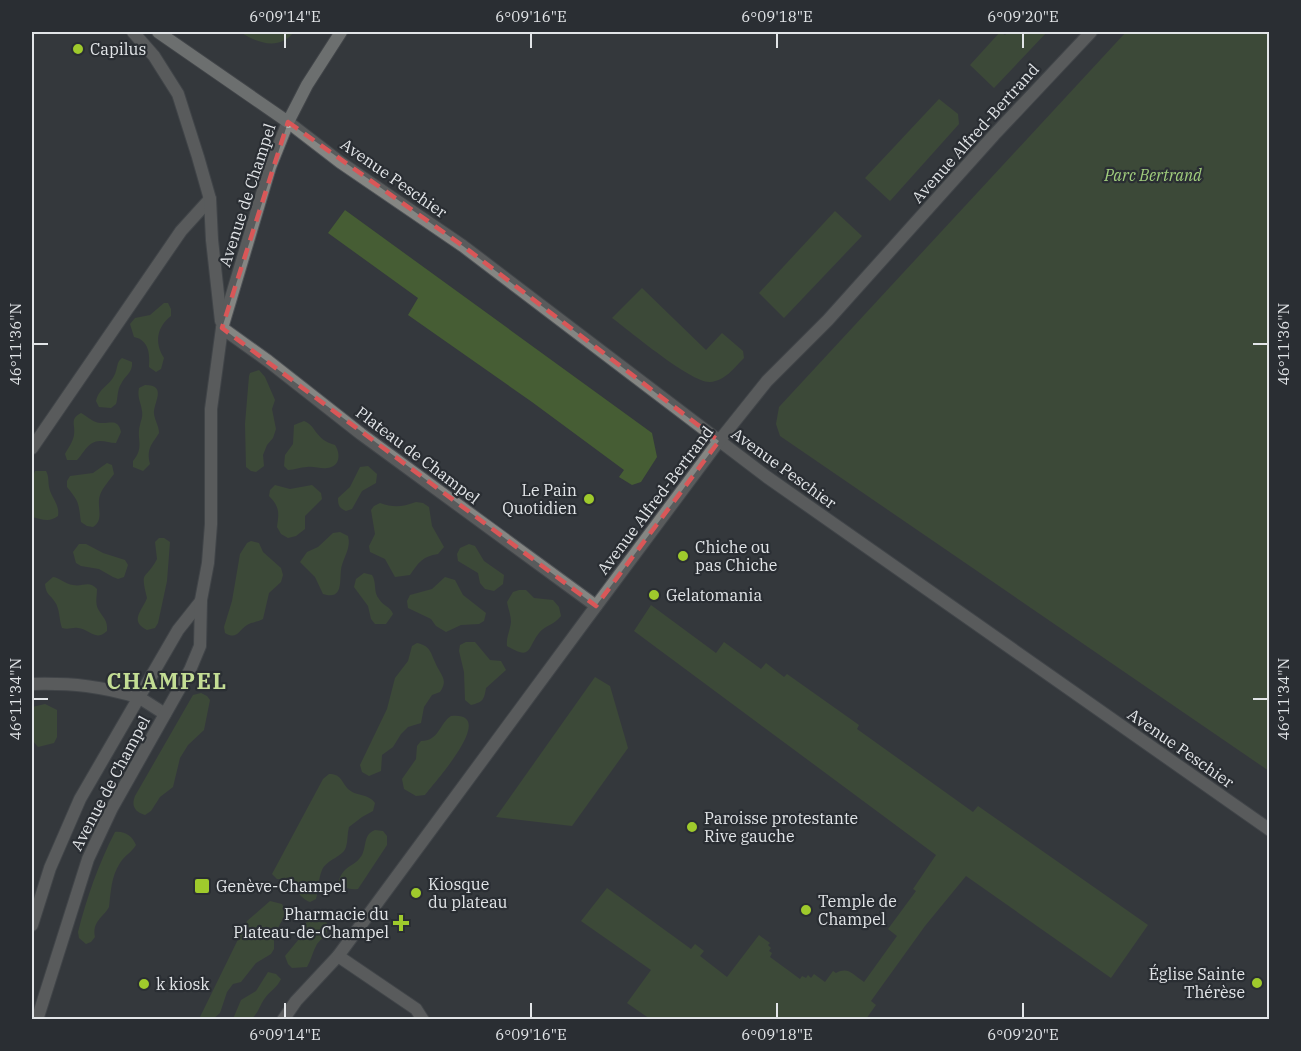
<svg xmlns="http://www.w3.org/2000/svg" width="1301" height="1051" font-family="'IBM Plex Serif',serif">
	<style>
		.green { fill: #465d34 }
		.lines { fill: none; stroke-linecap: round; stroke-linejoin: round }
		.pedestrian-casing { stroke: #505458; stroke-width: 14 }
		.minor-casing { stroke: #505458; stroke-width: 14 }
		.tertiary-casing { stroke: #505458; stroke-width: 14 }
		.secondary-casing { stroke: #505458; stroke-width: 14 }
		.pedestrian { stroke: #858683; stroke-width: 12 }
		.minor { stroke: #858683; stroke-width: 12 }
		.tertiary { stroke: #858683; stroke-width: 12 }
		.secondary { stroke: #b0b2ad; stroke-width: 12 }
		.marked { fill: none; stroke: #d95758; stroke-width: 4.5; stroke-dasharray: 12 8; stroke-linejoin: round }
		.ticks { fill: none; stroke: #e2e5e8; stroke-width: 2 }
		.poi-dot { fill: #9fca2c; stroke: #2a2e33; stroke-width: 2 }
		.labels { text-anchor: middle; stroke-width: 4.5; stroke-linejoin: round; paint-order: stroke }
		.poi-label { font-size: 16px; fill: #e2e5e8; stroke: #2a2e33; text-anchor: start }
		.street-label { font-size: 16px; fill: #e2e5e8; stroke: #2a2e33 }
		.park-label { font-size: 16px; font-style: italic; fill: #a1ce7d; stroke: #2a2e33 }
		.district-label { font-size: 22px; font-weight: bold; letter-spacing: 1.5px; fill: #c3dd94; stroke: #2a2e33 }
		.neatline { fill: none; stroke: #e2e5e8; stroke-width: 2 }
		.ticks-label { font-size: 15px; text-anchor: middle; fill: #e2e5e8 }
	</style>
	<rect width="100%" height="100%" fill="#34383d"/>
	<g class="green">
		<path d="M240 32H294C279 51 257 43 240 32Z"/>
		<polygon points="1000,32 1005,35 1008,32 1047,32 994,88 970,65"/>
		<polygon points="1126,32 1269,32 1269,771 780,436 776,424 779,407"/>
		<polygon points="939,99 958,114 959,124 890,201 865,178"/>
		<polygon points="345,210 652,433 657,457 641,482 632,485 619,477 624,470 532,402 408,315 418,298 328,233"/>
		<polygon points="835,211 862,236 784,318 759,293"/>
		<path d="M642 288 706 350 722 333 743 351 744 358C734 368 725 381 710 382 691 383 630 331 612 318Z"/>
		<path d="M164 303H168L171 309V316C157 327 154 342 164 358L161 369 156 372 149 367C150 354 149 340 134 337L130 324 135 318 150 315Z"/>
		<path d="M122 358 132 362C133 373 125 375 121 384 117 390 118 398 116 404L111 408 99 407 96 401C99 388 108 387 114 376 118 369 116 362 122 358Z"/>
		<polygon points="259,370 265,377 275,400 272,409 276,429 273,438 267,445 263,455 264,466 256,472 251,471 246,467 245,424 249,376 250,373"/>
		<path d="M145 385C168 385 153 403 154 414 155 421 159 426 159 433 152 444 146 449 150 464L143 471 133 467V461C145 447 136 439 140 425 141 420 143 417 142 411 141 402 137 398 139 388Z"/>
		<path d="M81 413C87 416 92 422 100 423 110 424 118 418 121 432L116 443C110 443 106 441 100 441 88 441 84 453 77 460H67L65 454C68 448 73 442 74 435 76 425 69 419 81 413Z"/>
		<path d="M304 421C317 426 314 439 335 445 341 454 340 467 327 468 321 469 314 466 307 467 300 467 295 470 288 470L284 466 285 455 293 444 294 425Z"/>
		<path d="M107 463 112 465 114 474C109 481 103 487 100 495 96 507 105 519 93 527L87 526 81 522C78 502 80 503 67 487V481L70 476 93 473Z"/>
		<path d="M368 466 377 474 376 483 362 491 352 509 346 511C339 508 338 505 338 498L350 487 360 467Z"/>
		<path d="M35 471H46C49 477 48 480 49 487 51 498 60 504 58 516 49 523 42 519 32 517V479Z"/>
		<path d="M275 485 290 489 312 485 321 493 322 499 305 516V529L296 536 288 538 281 534 277 527C279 513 280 507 269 496L270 490Z"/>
		<path d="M416 502 423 503 429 507 432 526 444 547 438 554C423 556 418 563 410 575L395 577 385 559 370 552 369 546 375 534 371 510 374 506 380 503C394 508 402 507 416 502Z"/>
		<path d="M340 532 348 536C351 547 345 555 342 565 338 577 346 601 323 594L315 577 300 562 307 552 318 547 333 533Z"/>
		<path d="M159 538H164L170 542 167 581 158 623 155 628 147 630C129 621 142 611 147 598 140 568 145 582 157 559L155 542Z"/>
		<path d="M251 541 259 543 263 552 281 568 283 575 281 582 269 593 263 619C258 622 251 622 247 625 238 631 237 640 225 633L224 627 232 601 240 554 247 543Z"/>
		<polygon points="79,544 86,544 103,553 125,560 128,565 124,577 118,579 113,577 99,569 81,566 76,563 73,552"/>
		<polygon points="469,544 475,546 484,561 504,575 503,584 494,591 485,589 480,583 478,573 458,561 457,554 460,548"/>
		<path d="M364 573 372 575C377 583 373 592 379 599 383 606 390 606 393 614L386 624H375L371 619 368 606 354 587 356 579Z"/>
		<path d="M53 577C60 578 65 584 73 585 83 587 89 580 97 589 97 596 95 603 98 609 103 618 108 620 107 631 95 642 90 629 78 628 72 627 69 630 62 628 59 620 60 609 55 602 50 594 46 595 45 584Z"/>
		<polygon points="445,577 455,580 463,595 486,613 484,621 479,624 461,625 446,632 436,626 431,619 408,608 407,601 410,595 432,589"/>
		<path d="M519 590H526L534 598 553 600 559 607 561 616C553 626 545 625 539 633 527 648 532 661 507 646 506 637 510 631 511 622 511 615 508 608 507 602L513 592Z"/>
		<path d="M651 605 716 653 724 642 761 669 766 663 784 677 787 674 859 725 857 729 973 812 978 806 1148 925 1111 978 966 876 925 926 871 1001 876 1005 866 1019H650L627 1003 651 970 581 921 607 888 691 949 695 944 704 951 700 956 727 977 759 935 770 943 768 945 771 948 769 951 772 953 770 957 800 979 802 976 806 978 808 975 811 978 814 974 825 982 833 971 836 973C848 967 851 973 864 982L897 936 888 929 916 891 913 889 936 855 634 631Z"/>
		<path d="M466 642H475L490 660 501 661 506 670 486 688C484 700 483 702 471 705L465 700 464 672 459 651 460 645Z"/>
		<path d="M417 643C430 646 430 651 435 662 440 675 449 679 440 692L432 695 424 707 421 723 408 727 401 734 393 747 382 755 381 771 369 776 362 772 360 765 387 709 395 678 408 661 412 646Z"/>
		<polygon points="595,677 610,686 628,748 572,826 496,817"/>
		<path d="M201 693 207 696 210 700 204 730 188 745 180 758 173 787 160 797 151 811 145 815C135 812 131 806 135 796L193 695Z"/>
		<polygon points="45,704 57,710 57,737 54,743 38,747 33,741 32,707"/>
		<path d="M451 716C500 711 433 784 425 795L416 796 404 789 402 779 416 759 417 746 421 741C439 741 439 724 451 716Z"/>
		<path d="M329 774C341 774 341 781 348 789 357 797 368 793 375 803L373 811 362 817 349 827C347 834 348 841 346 847 343 857 327 859 322 870 318 879 319 889 316 899L310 902C296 897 295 879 277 879L272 874 323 779Z"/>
		<path d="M375 830 383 831 387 836V845L358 889C349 890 344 888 339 880 345 864 355 867 362 855 367 845 363 835 375 830Z"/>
		<path d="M115 832C125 831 132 836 136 845 132 852 124 856 120 863 111 877 111 891 109 907 103 918 92 921 95 937L91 942 86 944 79 938 78 932C87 897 98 865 115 832Z"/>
		<polygon points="270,901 282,904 285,910 284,917 274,935 274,949 271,954 256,963 241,982 233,984 227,992 220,1013 213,1019 199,1019 247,921"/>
		<path d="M313 917 325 919C332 932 324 935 317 944 313 951 311 960 307 967L292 968 288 964 285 956 299 939 307 921Z"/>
		<path d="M268 972 276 974 281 979C277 988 270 991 265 998 259 1006 259 1013 251 1019H233L241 1000 256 991Z"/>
	</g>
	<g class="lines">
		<g class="pedestrian-casing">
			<g id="pedestrian">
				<polyline points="222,328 268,361 361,434 596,606"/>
				<polyline points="32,448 181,231 210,199"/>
				<polyline points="283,1020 296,1001 338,956"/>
			</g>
		</g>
		<g class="minor-casing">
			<g id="minor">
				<polyline points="288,122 340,162 463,246 767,477 1270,830"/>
				<path d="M32 684C72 683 102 686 140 698"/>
				<polyline points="423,1020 416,1009 338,956 585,621 719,441 767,381 828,320 994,135 1091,32"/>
			</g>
		</g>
		<g class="tertiary-casing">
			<g id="tertiary">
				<polyline points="133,32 154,56 178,94 198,157 210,199 212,240 221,321"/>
				<polyline points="140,698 165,714"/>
				<polyline points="32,925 50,868 80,799 178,630 201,601"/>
				<polyline points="37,1020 88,859 112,808 190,670 200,646 201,600 208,563 211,524 211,409 222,328 270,167 288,122"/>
			</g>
		</g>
		<g class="secondary-casing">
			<polyline id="secondary" points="158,32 288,122 307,85 341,32"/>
		</g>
		<use href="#pedestrian" class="pedestrian"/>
		<use href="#minor" class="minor"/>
		<use href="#tertiary" class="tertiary"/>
		<use href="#secondary" class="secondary"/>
	</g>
	<path d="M0 0H1301V1051H0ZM288 122 463 246 719 441 596 606 222 328Z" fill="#34383d" fill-opacity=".55" fill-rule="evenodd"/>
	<path class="marked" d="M288 122 463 246 719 441 596 606 222 328Z"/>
	<path class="ticks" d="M285 33V48M531 33V48M777 33V48M1023 33V48M33 344H48M1253 344H1268M33 699H48M1253 699H1268M285 1003V1018M531 1003V1018M777 1003V1018M1023 1003V1018"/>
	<g class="poi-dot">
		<circle cx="78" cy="49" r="6"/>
		<circle cx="589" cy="499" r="6"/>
		<circle cx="683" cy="556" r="6"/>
		<circle cx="654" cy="595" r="6"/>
		<circle cx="692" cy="827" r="6"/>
		<rect x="194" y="878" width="16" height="16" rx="3"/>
		<circle cx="416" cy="893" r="6"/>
		<circle cx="806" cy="910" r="6"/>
		<path d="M398 914h6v6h6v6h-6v6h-6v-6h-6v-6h6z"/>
		<circle cx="1257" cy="983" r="6"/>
		<circle cx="144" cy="984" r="6"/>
	</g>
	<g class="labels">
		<g class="poi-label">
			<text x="90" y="55">Capilus</text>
			<text x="577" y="496" text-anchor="end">Le Pain<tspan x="577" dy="18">Quotidien</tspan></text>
			<text x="695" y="553">Chiche ou<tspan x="695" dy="18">pas Chiche</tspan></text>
			<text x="666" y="601">Gelatomania</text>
			<text x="704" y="824">Paroisse protestante<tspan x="704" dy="18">Rive gauche</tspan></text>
			<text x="428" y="890">Kiosque<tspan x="428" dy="18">du plateau</tspan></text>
			<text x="216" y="892">Genève-Champel</text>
			<text x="818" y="907">Temple de<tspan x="818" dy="18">Champel</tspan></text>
			<text x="389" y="920" text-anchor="end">Pharmacie du<tspan x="389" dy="18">Plateau-de-Champel</tspan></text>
			<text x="1245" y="980" text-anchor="end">Église Sainte<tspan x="1245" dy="18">Thérèse</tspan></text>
			<text x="156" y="990">k kiosk</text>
		</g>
		<g class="street-label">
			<text transform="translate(975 133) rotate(-48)" y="6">Avenue Alfred-Bertrand</text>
			<text transform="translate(394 178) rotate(35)" y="6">Avenue Peschier</text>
			<text transform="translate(247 195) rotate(-72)" y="6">Avenue de Champel</text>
			<text transform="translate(418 455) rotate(37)" y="6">Plateau de Champel</text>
			<text transform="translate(784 468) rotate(36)" y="6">Avenue Peschier</text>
			<text transform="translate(655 500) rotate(-53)" y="6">Avenue Alfred-Bertrand</text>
			<text transform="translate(1181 748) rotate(35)" y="6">Avenue Peschier</text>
			<text transform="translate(110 783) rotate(-62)" y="6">Avenue de Champel</text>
		</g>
		<g class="park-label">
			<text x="1153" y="181">Parc Bertrand</text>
		</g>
		<g class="district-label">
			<text x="167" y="689">CHAMPEL</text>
		</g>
	</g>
	<rect width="1301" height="1051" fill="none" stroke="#2a2e33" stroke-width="66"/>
	<rect x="33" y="33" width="1235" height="985" class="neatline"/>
	<g class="ticks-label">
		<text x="285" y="22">6°09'14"E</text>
		<text x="531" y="22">6°09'16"E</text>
		<text x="777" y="22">6°09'18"E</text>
		<text x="1023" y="22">6°09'20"E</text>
		<text transform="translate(16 344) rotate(-90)" y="5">46°11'36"N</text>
		<text transform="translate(1284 344) rotate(-90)" y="5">46°11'36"N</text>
		<text transform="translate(16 699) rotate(-90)" y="5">46°11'34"N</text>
		<text transform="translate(1284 699) rotate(-90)" y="5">46°11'34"N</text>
		<text x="285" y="1040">6°09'14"E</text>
		<text x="531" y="1040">6°09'16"E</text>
		<text x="777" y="1040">6°09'18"E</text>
		<text x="1023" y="1040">6°09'20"E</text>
	</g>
</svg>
